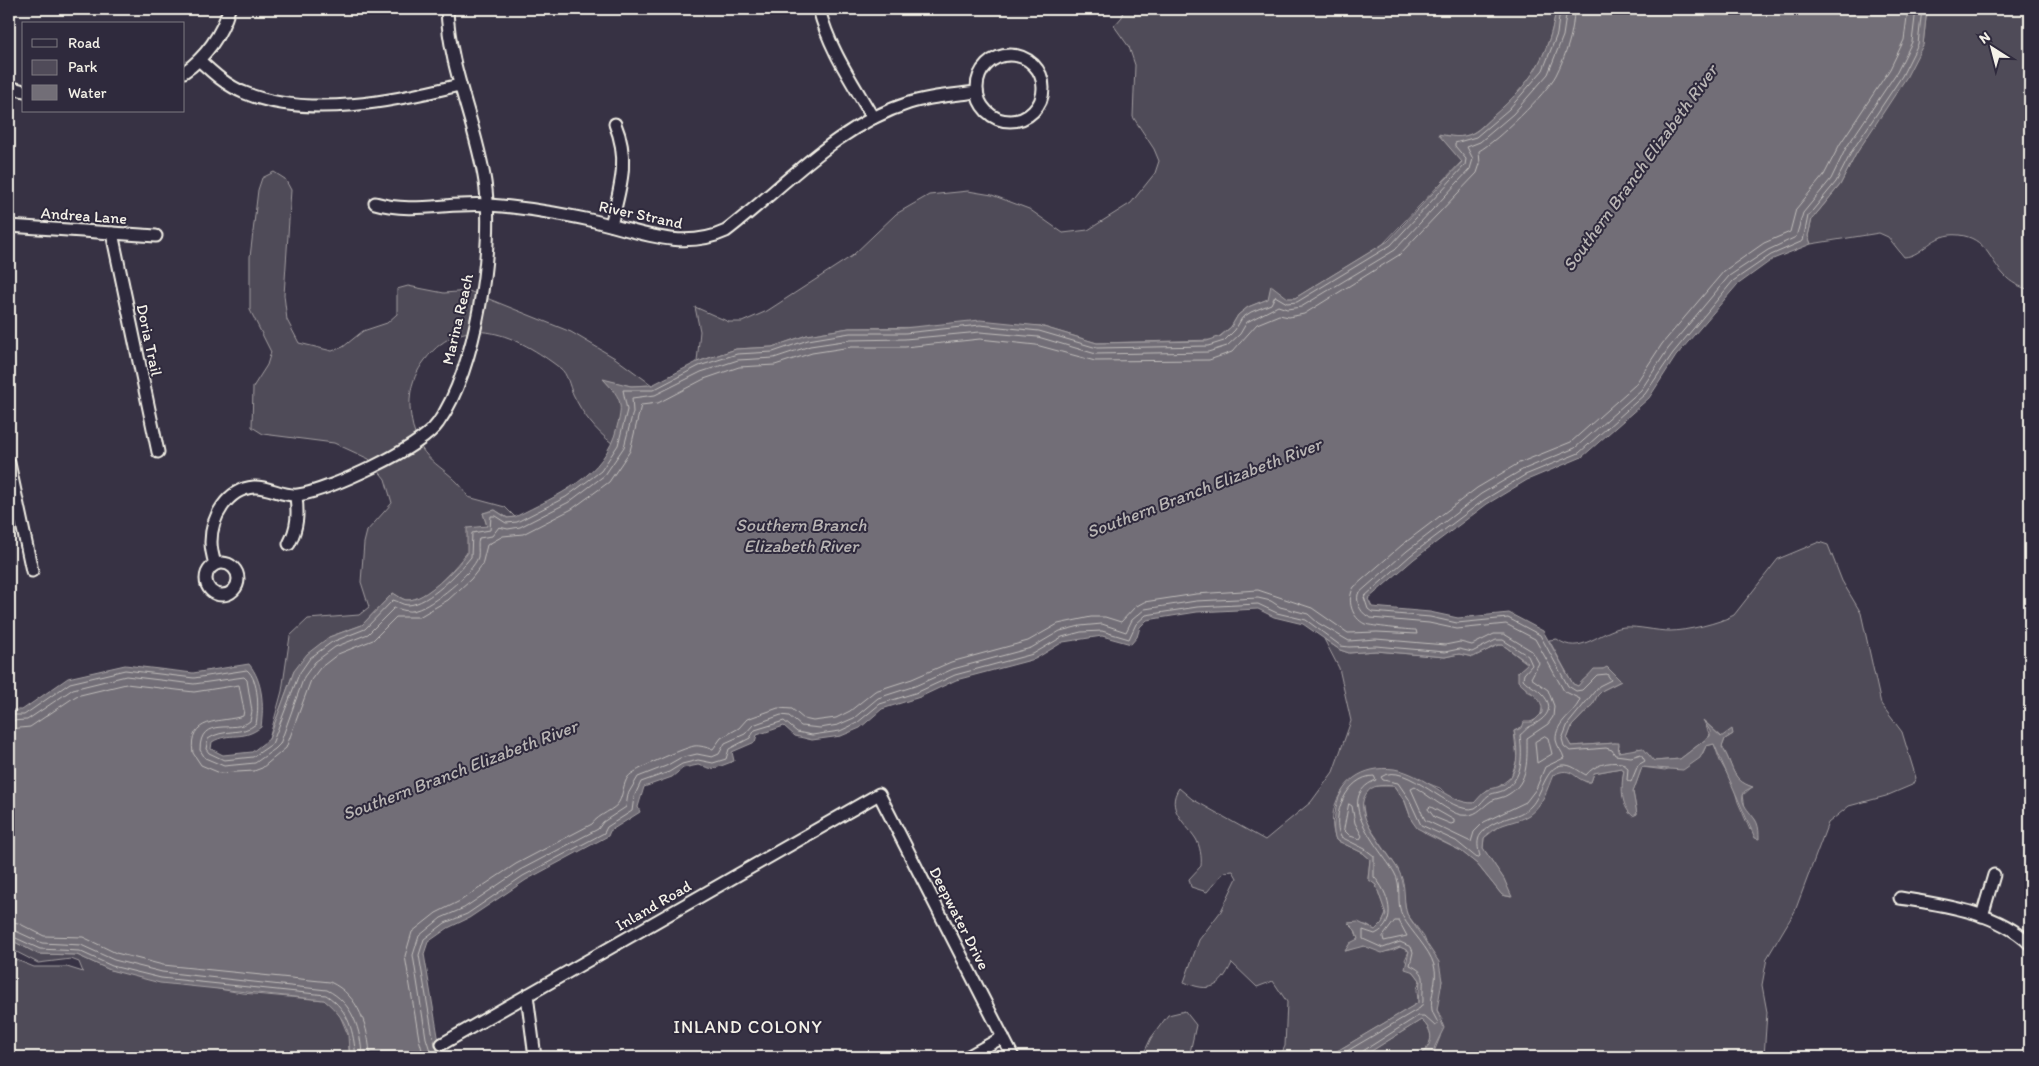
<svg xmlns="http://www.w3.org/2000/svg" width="2039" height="1066" font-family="Itim,sans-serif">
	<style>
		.green { fill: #504b59; stroke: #a29ea0 }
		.water { fill: #726e77; stroke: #a6a2a4 }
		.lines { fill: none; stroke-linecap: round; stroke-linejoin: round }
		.shore { stroke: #c0bdbb; stroke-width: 1 }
		.minor-casing { stroke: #f4f1e8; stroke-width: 15 }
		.minor { stroke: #2f2a3d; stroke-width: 11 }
		.labels { text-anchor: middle; stroke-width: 4; stroke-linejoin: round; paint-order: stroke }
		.street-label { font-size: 16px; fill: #f4f1e8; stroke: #2f2a3d }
		.water-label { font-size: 18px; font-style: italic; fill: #bab6b5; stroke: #2f2a3d }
		.neighbourhood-label { font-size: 18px; letter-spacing: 1px; fill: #f4f1e8; stroke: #2f2a3d }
	</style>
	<rect width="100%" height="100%" fill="#373244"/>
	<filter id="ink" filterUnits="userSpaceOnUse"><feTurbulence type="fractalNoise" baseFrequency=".02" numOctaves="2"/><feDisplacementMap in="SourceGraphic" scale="10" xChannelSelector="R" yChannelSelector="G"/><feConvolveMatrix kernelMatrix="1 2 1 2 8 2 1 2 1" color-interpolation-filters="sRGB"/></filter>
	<g filter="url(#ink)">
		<g class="green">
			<path d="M1123 9H1556C1549 57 1530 84 1494 116 1487 121 1480 129 1473 133 1463 139 1450 136 1439 135L1462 161 1382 245 1295 298 1268 299 1248 307 1238 315 1231 327 1215 340 1097 343 1040 326 849 328 807 335 772 347 736 349 697 362 700 331 695 307 729 322H742L767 311 852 256 896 214 929 195 968 191 992 195 1029 209 1063 233 1088 230 1131 203 1155 173 1159 161 1154 149 1133 117 1135 65 1129 47 1114 26 1122 17Z"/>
			<path d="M1927 9H2030V290C2020 287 2011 283 2004 275 1989 259 1986 238 1959 235 1931 232 1924 256 1904 257L1888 237 1879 233 1811 244 1808 236 1812 219 1840 185 1856 154 1923 45Z"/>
			<path d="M274 172 285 179 291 190 284 295 287 320 299 343 332 351 343 347 363 331 387 323 397 314V289L408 286 444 293 469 291 571 332 615 358 652 385 631 386 604 380 618 395 622 409 613 444C595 430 583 415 573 394 569 386 568 374 560 368 518 336 464 309 425 360 408 382 407 405 414 431 424 467 453 468 468 497L505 507 515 517 508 518 495 510 483 513 487 526C474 544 432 603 406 600 402 599 397 595 393 593L362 625 329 637 294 671 269 739 282 691 290 636 308 619 359 615 369 607 361 582 364 543 367 531 392 503 385 479 369 459 334 443 263 434 252 427 253 387 267 365 271 352 250 310V257L258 190 262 178Z"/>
			<path d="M1819 542 1828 545 1842 581 1861 613 1881 704 1902 732 1916 778 1912 785 1886 796 1849 806 1828 823 1795 911 1767 958 1762 985 1767 1012 1764 1057H1432L1440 1037 1442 1018 1437 1010V1000L1442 981 1424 937 1407 914 1398 869 1370 828 1365 819 1362 800 1366 792 1374 786H1394L1405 802 1412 821 1426 834 1461 851 1477 864 1502 895 1511 897 1504 879 1483 848 1484 838 1499 826 1527 816 1553 775 1562 770 1572 772 1586 782H1591L1594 773 1621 768 1624 770C1620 790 1624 795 1629 813L1637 814 1633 792 1642 767 1665 770 1702 755 1706 746 1714 744 1720 761 1733 784 1738 802 1750 830 1756 821 1745 808 1743 795 1752 787C1730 780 1734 765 1722 747L1725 739 1733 734 1722 737 1704 721 1710 736 1680 759 1654 761 1638 748 1631 752H1618L1619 744 1615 743 1571 746 1567 739 1572 726 1593 704 1597 696 1603 690 1621 681 1603 669 1594 670C1589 677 1583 679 1578 686L1573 684 1549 640 1557 639C1580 657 1600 630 1624 627 1639 626 1655 631 1670 631 1686 631 1720 623 1734 615L1778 559Z"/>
			<path d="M1324 639 1340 650 1349 653 1376 651 1445 657 1459 654 1473 657 1498 645H1503L1528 664 1518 672 1527 691 1539 697 1543 705 1540 717 1514 731 1517 759 1511 777 1497 788 1487 790 1474 803H1463C1455 797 1447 796 1440 788 1423 782 1405 773 1388 769 1384 769 1381 771 1377 771 1344 774 1324 809 1336 840L1363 853 1370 859 1368 879 1376 885 1386 914 1382 923 1375 930 1366 925 1349 923 1355 930 1358 939 1345 951C1351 950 1359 945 1365 946 1382 947 1381 957 1400 947L1409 951 1405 960 1420 980 1417 989 1418 1003 1327 1057H1280L1285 1046 1287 1002 1273 981 1257 987 1232 963C1220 988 1210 993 1184 982L1199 940 1221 911 1237 878 1233 871 1224 872 1207 892 1191 887 1189 879 1201 866C1202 857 1200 846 1196 839 1185 822 1165 809 1179 788L1192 799 1265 840 1311 802 1333 772 1351 721 1339 668Z"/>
			<polygon points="9,939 38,954 77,955 110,970 242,993 324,1000 338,1011 348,1035 349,1052 352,1057 162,1057 146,1052 154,1057 9,1057 9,957 34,967 67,967 83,972 79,962 71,959 38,963 9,948"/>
			<polygon points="1185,1011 1196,1025 1189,1057 1142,1057 1151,1038 1168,1015"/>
			<path d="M1421 1020C1436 1033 1432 1044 1420 1057H1362Z"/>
		</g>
		<path class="water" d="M1556 9H1927L1923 45 1906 78 1856 154 1840 185 1812 219 1808 236 1811 244 1773 259 1737 285 1676 356 1649 398 1582 457 1527 480 1487 504 1414 559 1368 599 1372 607 1430 612 1458 618 1509 613 1543 631 1573 684 1578 686C1583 679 1589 676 1594 669H1603L1607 667 1621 681 1603 690 1597 696 1593 704 1572 726 1567 739 1571 746 1615 743H1619L1618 752 1643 748 1654 761 1680 759 1710 736V731L1703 720 1721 737 1732 729 1733 734 1725 739 1722 747C1734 765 1730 780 1753 787L1745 791C1737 804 1752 812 1757 823 1759 828 1759 833 1759 839L1755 838 1714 744 1706 746 1700 758 1683 770 1642 767 1633 792 1637 814 1633 816C1620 806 1621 785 1624 770L1621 768 1594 773 1591 782C1574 782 1574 764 1553 775 1547 789 1543 805 1529 815 1512 825 1499 821 1484 838L1483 848 1504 879 1512 897 1502 895 1477 864 1461 851 1417 828 1412 821 1405 801 1394 786C1383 785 1372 784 1366 794 1350 817 1394 856 1401 876 1406 888 1403 902 1407 914L1439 962 1442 981 1437 1010 1444 1028 1435 1046 1432 1057H1420C1432 1044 1436 1033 1421 1020L1362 1057H1327L1418 1003 1420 980 1414 972 1405 969 1409 951 1400 947 1382 953 1364 946 1345 951 1350 943 1358 939 1355 930 1348 923 1358 922 1375 930 1382 923 1386 914 1376 885 1368 879 1370 859 1363 853 1336 840C1332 830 1334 824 1335 814 1338 782 1363 765 1394 769 1425 774 1449 804 1474 803 1478 799 1483 792 1488 790 1493 787 1498 788 1503 785 1520 773 1518 749 1514 731L1522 728 1524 722H1533L1542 713C1544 696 1528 693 1518 681V672L1528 663 1503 645H1498L1473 657 1459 654 1445 657 1376 651 1349 653 1340 650 1303 624 1274 617 1258 609 1197 612 1147 620 1140 627 1137 637 1131 644 1102 636 1063 642 1035 659 956 680 920 697 882 709 860 728 841 736 812 740 795 736 784 726 757 735 755 742 732 752 734 761 713 769 698 765 683 768 672 777 644 787 638 807 640 812 610 831 608 836 526 880 469 918 448 928 428 942 424 954 438 1036 444 1057H352C348 1051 350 1045 349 1037 346 1021 336 1010 324 1000L160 983 110 970 77 955 38 954 9 939V710H22L68 678 125 665 193 673 249 664C263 681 264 706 261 727 242 742 230 731 212 742L211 749 223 755 252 752 269 739 294 671 307 654 329 637 362 625 393 593C397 595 402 600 407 600 425 601 456 568 467 554V528L487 526 483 513 495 510 507 518 515 517C558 495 605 477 617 427 624 402 620 397 603 379L631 386 652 385 697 362 736 349 772 347 807 335 849 328H904L980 320 1040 326 1097 343 1207 341 1221 336 1231 327 1238 315 1248 307 1268 299 1271 285 1288 298H1295L1388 241 1462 162 1438 134C1450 136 1462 139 1473 133 1480 130 1487 121 1493 116 1530 84 1549 57 1556 9Z"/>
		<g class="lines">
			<g class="shore">
				<path d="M9 715H24L70 683 125 670 194 678 247 670C259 680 259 709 256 724 242 736 223 728 208 739L206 749 209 753 224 760 253 757 272 744 299 674 310 658 332 642 365 629 393 600C398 601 402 605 408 605 429 604 458 573 471 557L472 533 490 530 491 516H495L506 523 517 522 566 497 601 471 618 445 627 410 623 390H653L699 366 737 354 773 352 808 340 850 333H905L980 325 1039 331 1097 348 1208 346 1224 341 1235 330 1242 318 1251 312 1271 304 1275 296 1287 303 1297 302 1391 245 1465 165 1466 159 1455 146V143L1476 137 1509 109 1543 70 1557 34 1560 9"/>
				<path d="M9 721 27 720 73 689 126 676 194 684 244 677 247 680 252 711 250 721C234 735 200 714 200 750L205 758 224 766 255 763 275 749 280 744 304 677 315 662 335 647 368 634 394 608C402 609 408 613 416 610 432 606 473 573 478 557 479 551 477 544 479 538L492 536 499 527 508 529 520 527 569 502 605 475 624 447 633 412 632 398 655 395 701 372 738 360 774 358 810 346 850 340 905 339 980 332 1038 337 1096 354 1208 352 1227 346 1240 334 1247 322 1278 306 1287 309 1301 307 1395 250 1470 169 1473 159 1467 147 1480 142 1513 114 1548 74 1563 36 1567 9"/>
				<path d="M9 729 30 727 76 696 126 684 194 692 239 685 244 710 243 716C221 723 187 716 193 753L201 765 220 773 254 771 262 768 286 748 311 680 320 668 338 654 373 640 396 617H419L448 600 471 579 482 565 487 545 503 536 523 534 572 509 609 482 630 451 641 405 658 403 704 379 739 367 775 365 812 353 851 347H905L980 339 1036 345 1095 361 1209 360 1232 352 1257 324 1279 315 1289 317 1304 314 1399 255 1477 173 1480 164 1479 151C1497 141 1546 94 1556 75 1566 55 1574 32 1574 9"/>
				<polygon points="1545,736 1548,738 1552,754 1537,763 1535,742"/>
				<polygon points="1349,804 1352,806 1355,823 1362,836 1360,839 1350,836 1344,830"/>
				<polygon points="1431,807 1454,820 1454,823 1451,824 1434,817 1428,809"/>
				<path d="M9 921 18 923 44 936 83 937 116 953 163 965 330 982C359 995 369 1028 370 1057"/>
				<polygon points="1395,921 1399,921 1407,936 1384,941 1383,937"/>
				<path d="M9 928 42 943 81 945 114 960 162 972 327 990C353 1003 361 1030 362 1057"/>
				<path d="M9 935 40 949 79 951 112 966 161 978 326 995C350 1011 353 1031 356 1057"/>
				<path d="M424 1057 419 1039 405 956 412 932 436 913 460 901 516 864 592 824C599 814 615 810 619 802 623 795 623 784 628 777 632 770 684 748 694 746 700 745 707 748 713 749L721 738 739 728 747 719 778 708 792 709 804 719 813 721 836 718 850 711 875 691 912 679 951 662 1028 641 1058 624 1091 617H1105L1121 622 1135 607 1144 602 1196 594 1258 590 1312 608 1348 633 1377 632 1417 634 1416 630C1408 630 1371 626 1365 624 1352 618 1346 600 1354 587L1402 545 1477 488 1519 463 1571 442 1635 385 1662 344 1724 271 1764 243 1790 232 1796 209 1824 175 1840 144 1890 69 1904 40 1908 9"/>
				<path d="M432 1057 426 1038 413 955 419 936 441 918 464 908 520 870 598 829 603 822 626 807 628 794 638 777 666 766 680 758 697 754 712 757 719 754 725 743 745 734 753 725 781 715 789 716 801 726 820 728 838 725 854 718 878 698 915 686 953 669 1031 648 1060 631 1080 626 1102 624 1126 632 1132 620 1145 609 1196 601 1258 598 1271 601 1280 607 1308 614 1318 623 1349 641 1376 639 1445 645 1460 642 1472 645 1494 634H1504L1532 651 1539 663 1531 678 1548 690 1554 706 1553 717 1548 724 1527 738C1527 758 1529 782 1509 794 1504 798 1496 798 1491 801 1480 809 1476 817 1461 815 1450 813 1426 794 1415 787L1411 789 1425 820 1471 842 1474 832 1484 822 1526 802 1536 789 1545 767 1564 758C1563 752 1557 747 1556 740 1555 721 1576 713 1580 699L1564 691 1535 639 1506 624 1457 629 1429 623 1371 618C1361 614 1356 604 1358 594L1407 551 1481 494 1522 470 1575 448 1641 390 1668 349 1729 276 1768 250 1796 237 1803 213 1831 179 1846 148 1897 72 1912 42 1916 9"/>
				<path d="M439 1057 433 1037 419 955 424 939 445 923 467 914 523 876 604 833 607 827 632 811 634 797 641 782 669 772 682 764 698 760 713 763 726 759 729 749 750 738 755 730 784 721 797 732 812 735 840 731 857 723 880 704 918 692 955 675 1033 654 1062 637 1081 632 1102 631 1129 639 1136 624 1146 615 1197 607 1258 604 1277 613 1306 620 1341 646 1349 647 1376 646 1445 652 1459 649 1472 652 1496 640H1503L1528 656 1532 665 1524 674 1523 679C1529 686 1537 688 1542 694 1558 710 1542 721 1529 727 1527 728 1523 733 1520 735 1522 753 1524 775 1507 788 1501 793 1495 792 1489 795 1484 798 1481 805 1475 808 1451 817 1406 759 1381 777L1383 780 1398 783 1409 799 1421 825 1456 841 1477 858 1480 856C1478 849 1476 840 1481 834 1495 816 1518 820 1531 806 1542 795 1545 767 1562 765 1572 764 1578 771 1586 775 1594 765 1608 761 1622 763L1628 768 1627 780 1631 782 1638 765 1645 761 1641 754 1631 757 1615 755 1612 750 1606 748 1570 751 1564 746 1562 739 1568 724 1599 686 1611 680 1607 674 1597 675 1582 690 1576 691 1568 686 1540 635 1508 618 1457 623 1430 617 1372 612 1368 609 1364 597 1411 555 1484 500 1525 475 1579 453 1645 394 1673 353 1733 281 1771 255 1803 241 1808 216 1836 182 1852 151 1902 76 1918 44 1922 9"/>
				<path d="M1337 1057 1420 1008C1425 1002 1422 998 1423 992 1423 976 1426 973 1410 965L1413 952 1411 947 1400 942 1383 948 1363 939V930L1375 934C1399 923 1388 891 1374 877V856L1365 849 1341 837C1330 816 1347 776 1374 776L1376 780C1331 798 1381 850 1394 872 1403 886 1395 903 1403 917 1411 932 1429 948 1434 965 1439 981 1429 995 1432 1010 1433 1015 1437 1019 1438 1024L1435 1026 1424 1016H1418L1363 1051 1360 1057"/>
			</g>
			<g class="minor-casing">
				<g id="minor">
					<path d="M819 9C829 49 853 83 873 118"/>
					<circle cx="1010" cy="88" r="33"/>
					<path d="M199 60C213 73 227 86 245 93 308 119 396 101 459 85"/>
					<path d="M184 72C205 58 222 34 229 9"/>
					<polyline points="9,87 24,91"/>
					<path d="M375 203C412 214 450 202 488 205 522 207 556 213 590 220 635 230 681 252 726 231 785 186 836 126 909 103 931 96 954 95 977 92"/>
					<path d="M611 225C620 188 630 160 615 124"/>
					<polyline points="9,226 156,236"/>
					<polyline points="112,233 158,452"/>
					<polyline points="9,463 32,571"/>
					<path d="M289 544C298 527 298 514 296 496"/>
					<circle cx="222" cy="579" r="16"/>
					<path d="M215 564C213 557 211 549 211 542 211 518 227 489 254 487 268 486 284 497 298 495 328 491 421 448 438 423 476 370 495 246 485 182 476 123 449 69 447 9"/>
					<path d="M1900 898C1944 905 1998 912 2030 944"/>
					<polyline points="1982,916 1994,875"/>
					<polyline points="527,995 535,1057"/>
					<polyline points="442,1044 879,794 1013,1057"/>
					<polyline points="967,1057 1003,1037"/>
				</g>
			</g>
			<use href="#minor" class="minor"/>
		</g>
	</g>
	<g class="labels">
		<g class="street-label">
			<text transform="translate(641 214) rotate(12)" y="6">River Strand</text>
			<text transform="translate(84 215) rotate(4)" y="6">Andrea Lane</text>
			<text transform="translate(457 319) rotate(-77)" y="6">Marina Reach</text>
			<text transform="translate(150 340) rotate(78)" y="6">Doria Trail</text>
			<text transform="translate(653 905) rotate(-30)" y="6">Inland Road</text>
			<text transform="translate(960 918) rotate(63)" y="6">Deepwater Drive</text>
		</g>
		<g class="water-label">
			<text transform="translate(1640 168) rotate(-54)" y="6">Southern Branch Elizabeth River</text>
			<text transform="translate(1204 488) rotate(-21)" y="6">Southern Branch Elizabeth River</text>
			<text x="801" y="531">Southern Branch<tspan x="801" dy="21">Elizabeth River</tspan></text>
			<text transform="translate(460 770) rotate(-21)" y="6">Southern Branch Elizabeth River</text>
		</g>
		<g class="neighbourhood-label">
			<text x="748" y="1033">INLAND COLONY</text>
		</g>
	</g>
	<rect width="2039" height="1066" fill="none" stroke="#2f2a3d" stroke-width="30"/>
	<rect x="15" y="15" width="2009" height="1036" fill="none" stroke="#f4f1e8" stroke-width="2" filter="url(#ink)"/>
	<rect x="22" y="22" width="162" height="90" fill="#2f2a3d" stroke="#7e7a81"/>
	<rect x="32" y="39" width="25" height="8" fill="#2f2a3d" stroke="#7e7a81"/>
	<text x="68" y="48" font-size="15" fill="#f4f1e8">Road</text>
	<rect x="32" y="60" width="25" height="15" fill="#504b59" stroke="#7e7a81"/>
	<text x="68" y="72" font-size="15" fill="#f4f1e8">Park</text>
	<rect x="32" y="85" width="25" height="15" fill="#726e77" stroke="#7e7a81"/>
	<text x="68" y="98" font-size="15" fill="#f4f1e8">Water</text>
	<g transform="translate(1992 48) rotate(324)" stroke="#2f2a3d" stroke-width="4" paint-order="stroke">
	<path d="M0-4L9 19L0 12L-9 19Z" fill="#f4f1e8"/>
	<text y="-8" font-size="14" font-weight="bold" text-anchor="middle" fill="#f4f1e8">N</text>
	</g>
</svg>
